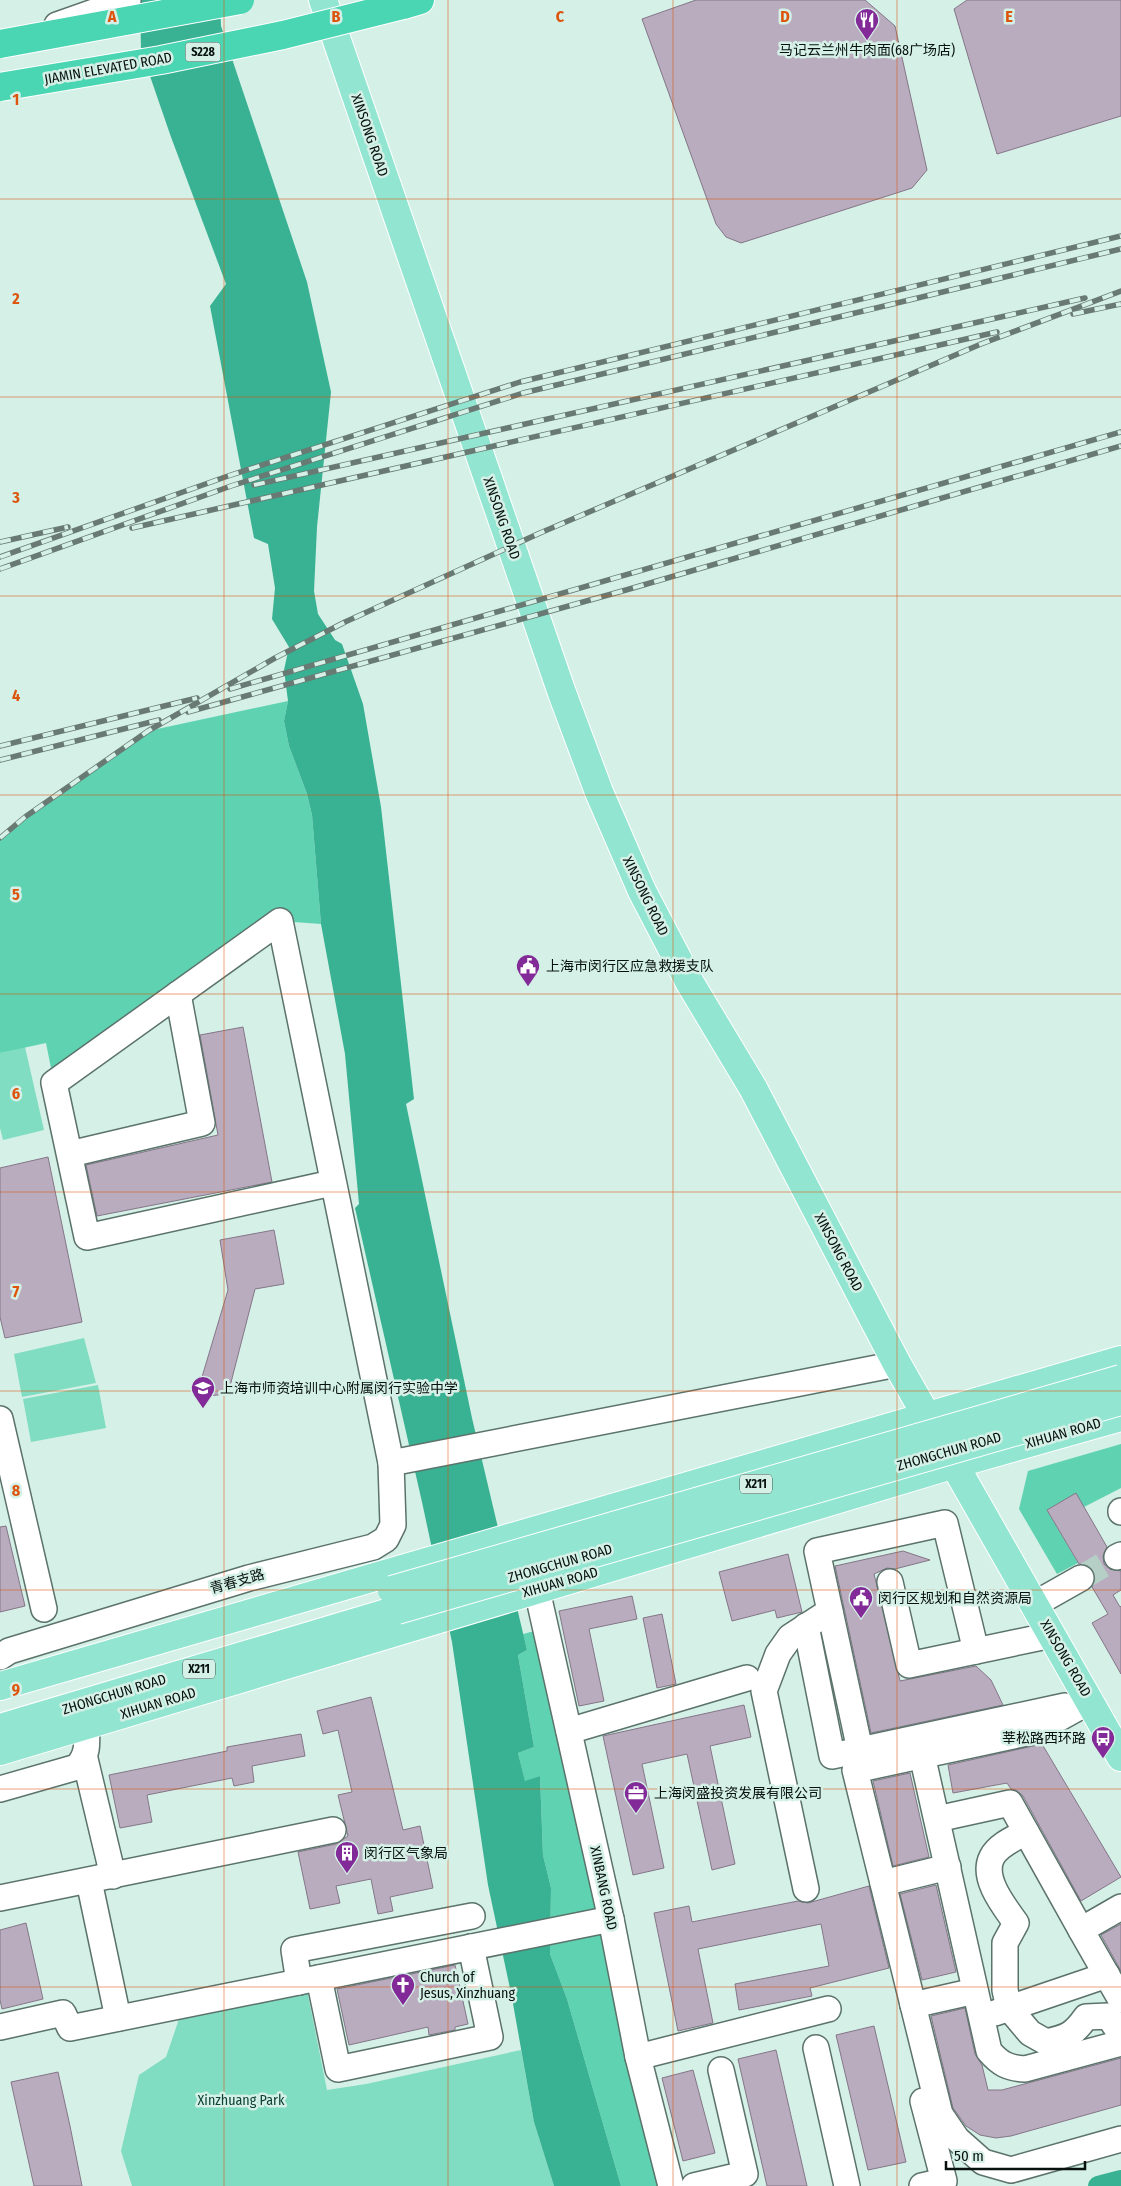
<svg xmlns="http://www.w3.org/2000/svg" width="1121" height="2186" font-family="'Fira Sans Condensed','Noto Sans SC',sans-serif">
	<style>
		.green { fill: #80ddc1 }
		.forest { fill: #5fd2b2 }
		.water { fill: #39b193 }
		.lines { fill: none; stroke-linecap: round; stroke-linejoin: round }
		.canal { stroke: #39b193; stroke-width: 20 }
		.building { fill: #baacbf; stroke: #847688 }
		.minor-tunnel { stroke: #b6cfc6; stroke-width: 25; stroke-dasharray: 25 12; stroke-linecap: butt }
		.minor-casing { stroke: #5b736b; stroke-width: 28 }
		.major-casing { stroke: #fff; stroke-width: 30 }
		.highway-casing { stroke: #fff; stroke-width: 30 }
		.minor { stroke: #fff; stroke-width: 25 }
		.major { stroke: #92e6d1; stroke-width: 28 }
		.highway { stroke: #4ad6b3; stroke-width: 28 }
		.rail-casing { stroke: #687a73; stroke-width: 5.5 }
		.rail { stroke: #d5f0e6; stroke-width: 4; stroke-dasharray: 11; stroke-linecap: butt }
		.major-bridge-casing { stroke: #fff; stroke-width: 30; stroke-linecap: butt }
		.highway-bridge-casing { stroke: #fff; stroke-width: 30; stroke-linecap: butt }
		.major-bridge { stroke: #92e6d1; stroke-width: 28 }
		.highway-bridge { stroke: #4ad6b3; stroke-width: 28 }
		.grid { fill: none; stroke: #dd550c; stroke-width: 1; stroke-opacity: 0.55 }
		.labels { text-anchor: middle; stroke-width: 5; stroke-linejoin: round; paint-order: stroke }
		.shield { fill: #d5f0e6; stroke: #45544f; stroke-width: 1 }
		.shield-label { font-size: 12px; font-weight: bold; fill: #07110e }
		.poi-label { font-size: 14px; fill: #07110e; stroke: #d5f0e6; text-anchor: start }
		.street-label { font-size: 14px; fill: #07110e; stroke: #d5f0e6 }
		.park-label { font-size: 14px; fill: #0e4235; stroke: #d5f0e6 }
		.grid-label { font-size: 16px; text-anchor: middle; font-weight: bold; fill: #dd550c; stroke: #d5f0e6; stroke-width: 5; stroke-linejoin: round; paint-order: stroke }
	</style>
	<rect width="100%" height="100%" fill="#d5f0e6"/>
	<g class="green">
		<polygon points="25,1047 44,1130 3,1140 0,1128 0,1053"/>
		<polygon points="84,1338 96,1383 22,1397 14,1354"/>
		<polygon points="98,1385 106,1428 31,1442 23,1399"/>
		<polygon points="307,1990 327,2090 366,2084 521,2050 534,2122 554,2186 132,2186 121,2151 139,2075 166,2057 179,2019"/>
	</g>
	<g class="forest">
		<polygon points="288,701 284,721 289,746 307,794 312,815 321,924 280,921 54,1083 46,1043 0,1053 0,838 25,817 148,731"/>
		<polygon points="1121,1444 1121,1488 1084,1507 1047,1510 1078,1563 1057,1574 1019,1509 1028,1471"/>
		<polygon points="546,1628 672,2186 621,2186 567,1999 550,1954 551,1888 543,1855 540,1776 525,1782 518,1753 534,1747 518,1655 527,1650 523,1634"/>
	</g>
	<polygon class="water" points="140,0 220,0 221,26 307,282 331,392 317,527 314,591 318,614 335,640 342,644 363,704 381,807 414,1099 406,1104 472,1418 527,1650 518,1655 534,1747 518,1753 525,1781 540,1776 543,1855 551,1888 550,1954 567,1999 621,2186 554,2186 534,2122 512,1998 488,1885 452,1642 422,1502 355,1208 359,1204 345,1054 321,924 312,815 307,794 289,746 284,721 288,701 284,670 289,647 272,619 275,588 268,544 254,538 210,306 226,284 171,137 141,50"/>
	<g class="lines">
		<polyline class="canal" points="1098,2186 1121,2180"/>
	</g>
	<g class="building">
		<polygon points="696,0 865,0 895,26 927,170 912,188 741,243 726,237 716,224 642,19"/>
		<polygon points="967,0 1121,0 1121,116 997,154 954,9"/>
		<polygon points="243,1027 272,1182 97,1216 86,1165 218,1135 200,1035"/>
		<polygon points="48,1157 82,1322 5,1338 0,1317 0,1168"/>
		<polygon points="274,1230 284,1284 255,1289 228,1394 196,1397 228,1290 220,1240"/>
		<polygon points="1076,1493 1107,1547 1103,1556 1104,1564 1110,1569 1121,1571 1121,1590 1113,1595 1120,1607 1121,1606 1121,1674 1092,1623 1108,1614 1092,1587 1095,1579 1094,1571 1088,1565 1079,1564 1047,1510"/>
		<polygon points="6,1526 25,1606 0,1612 0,1527"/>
		<polygon points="903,1551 930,1560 895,1569 887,1568 874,1574 900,1681 976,1666 991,1680 1003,1705 871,1733 835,1566"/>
		<polygon points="788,1554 802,1612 777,1618 775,1610 732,1621 719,1572"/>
		<polygon points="632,1596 637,1619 589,1629 604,1701 579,1706 559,1611"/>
		<polygon points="662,1614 676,1684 657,1688 643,1618"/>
		<polygon points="371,1697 403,1830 420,1826 433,1888 390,1897 393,1911 378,1914 371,1879 336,1886 340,1903 310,1909 298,1852 336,1844 348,1836 338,1795 352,1792 338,1730 323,1734 317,1711"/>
		<polygon points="744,1705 751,1737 710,1746 735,1864 712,1870 687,1754 642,1764 664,1868 633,1875 603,1736"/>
		<polygon points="301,1734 305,1756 252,1766 254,1782 234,1786 232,1778 147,1795 152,1822 120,1828 109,1775 227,1751 227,1747"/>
		<polygon points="1042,1744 1121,1877 1081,1901 1023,1796 1016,1790 1011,1789 1007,1783 953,1793 948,1765"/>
		<polygon points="910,1773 929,1857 893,1866 873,1781"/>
		<polygon points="936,1885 956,1972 922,1980 900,1894"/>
		<polygon points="869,1886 889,1968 810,1988 812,1996 739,2010 735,1984 829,1966 821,1924 698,1949 713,2023 678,2031 654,1913 689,1906 692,1922 798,1901 808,1903"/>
		<polygon points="26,1923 43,1999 2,2009 0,2000 0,1930"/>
		<polygon points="1121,1924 1121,1971 1101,1935"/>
		<polygon points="455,1965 468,2024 455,2027 455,2030 429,2035 428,2027 349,2045 337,1989"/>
		<polygon points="965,2008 975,2054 982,2065 988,2090 1002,2090 1121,2058 1121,2105 1011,2136 996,2138 980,2135 966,2126 953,2108 931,2016"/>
		<polygon points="874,2026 906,2162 868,2170 836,2035"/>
		<polygon points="776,2050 807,2186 767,2186 738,2059"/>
		<polygon points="693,2070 715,2153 683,2161 662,2078"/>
		<polygon points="58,2072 70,2126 82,2186 34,2186 22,2132 11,2082"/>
	</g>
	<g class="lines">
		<polyline class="minor-tunnel" points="1081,1578 1117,1557"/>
		<g class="minor-casing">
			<g id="minor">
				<polyline points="57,25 128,0"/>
				<polyline points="70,1154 202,1123 178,994"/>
				<polyline points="332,1183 87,1237 54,1083 280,921 391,1463"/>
				<polyline points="0,1419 44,1609"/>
				<polyline points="1121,1511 1121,1512"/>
				<polyline points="1117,1557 1121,1555"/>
				<polyline points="890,1582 909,1665 1052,1635"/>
				<polyline points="537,1590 611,1919 638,2057 671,2186"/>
				<polyline points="1035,1604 1081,1578"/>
				<polyline points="806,1626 832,1756 860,1750"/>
				<polyline points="976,1651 945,1523 817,1551 860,1750 1065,1706"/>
				<polyline points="0,1657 9,1651 249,1578 373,1547 386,1539 393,1525 391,1463 897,1364"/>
				<polyline points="1090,1701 1036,1731 855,1770 940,2114 957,2139 983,2162 1011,2170 1121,2139"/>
				<polyline points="569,1731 747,1678"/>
				<path d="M922 1755 989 2051C1000 2064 1008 2068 1025 2069L1121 2043"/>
				<polyline points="85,1759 113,1876"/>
				<path d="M0 1789 77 1767C89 1754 87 1742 86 1725"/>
				<polyline points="937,1819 1010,1803 1081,1930"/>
				<path d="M1026 1832C1015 1838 998 1845 992 1857 981 1878 1004 1906 1016 1923L1005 1943V1990L1009 2008 1030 2033 1046 2042C1068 2037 1073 2035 1086 2017L1108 2016 1121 2034"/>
				<polyline points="89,1881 118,2018"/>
				<polyline points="883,1883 948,1867"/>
				<polyline points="806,1889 764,1691 778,1654 790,1637 830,1611"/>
				<polyline points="0,1898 333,1830"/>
				<polyline points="1121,1907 1081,1930 1121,2000"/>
				<polyline points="319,1978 338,2069 490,2037 471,1947"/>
				<polyline points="299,1982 294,1950 472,1916"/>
				<polyline points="913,2005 975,1991"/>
				<polyline points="995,2013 1107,1975"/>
				<polyline points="0,2027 63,2013 70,2028 611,1919"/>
				<polyline points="816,2048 847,2186"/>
				<polyline points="638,2057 828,2009"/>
				<polyline points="694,2186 745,2174 721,2070"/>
				<polyline points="922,2186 944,2181 923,2101"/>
			</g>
		</g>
		<g class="major-casing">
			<g id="major">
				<polyline points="323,0 562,693 599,792 642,891 690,983 753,1088 897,1364 1121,1757"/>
				<polyline points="0,1686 1121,1360"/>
				<polyline points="0,1728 397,1610"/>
				<polyline points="0,1751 955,1464 1121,1417"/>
			</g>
		</g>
		<g class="highway-casing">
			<polyline id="highway" points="403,5 420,0"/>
		</g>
		<use href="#minor" class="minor"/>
		<use href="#major" class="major"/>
		<use href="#highway" class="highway"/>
		<g class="rail-casing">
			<g id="rail">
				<polyline points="1073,314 1121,304"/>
				<polyline points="254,485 1085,298"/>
				<polyline points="132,528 997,332"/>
				<polyline points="0,542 68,527"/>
				<polyline points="0,557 228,476 520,382 1121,236"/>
				<polyline points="0,569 231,486 523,393 1121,249"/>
				<polyline points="230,689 1121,432"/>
				<polyline points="188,712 626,590 1121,446"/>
				<polyline points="0,746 197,698"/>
				<polyline points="0,760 159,720"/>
				<polyline points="0,838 25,817 148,731 275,658 345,622 540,533 981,344 1121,291"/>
			</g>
		</g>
		<use href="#rail" class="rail"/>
		<g class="major-bridge-casing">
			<g id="major-bridge">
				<polyline points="392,1590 1121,1379"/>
				<polyline points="397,1610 1121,1401"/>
			</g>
		</g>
		<g class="highway-bridge-casing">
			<g id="highway-bridge">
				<polyline points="0,44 240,0"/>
				<polyline points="0,87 161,60 283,35 403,5"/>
			</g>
		</g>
		<use href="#major-bridge" class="major-bridge"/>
		<use href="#highway-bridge" class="highway-bridge"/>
	</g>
	<path class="grid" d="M224 0V2186M448 0V2186M673 0V2186M897 0V2186M0 199H1121M0 397H1121M0 596H1121M0 795H1121M0 994H1121M0 1192H1121M0 1391H1121M0 1590H1121M0 1789H1121M0 1987H1121"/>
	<defs>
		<g id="restaurant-pin" transform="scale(1.25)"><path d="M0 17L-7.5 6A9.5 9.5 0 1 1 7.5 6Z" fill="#822b98" stroke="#d5f0e6"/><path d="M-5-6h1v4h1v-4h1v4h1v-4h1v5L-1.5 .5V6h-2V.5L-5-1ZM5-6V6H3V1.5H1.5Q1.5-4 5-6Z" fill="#fff"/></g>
		<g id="civic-pin" transform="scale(1.25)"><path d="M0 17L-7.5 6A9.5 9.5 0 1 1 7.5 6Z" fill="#822b98" stroke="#d5f0e6"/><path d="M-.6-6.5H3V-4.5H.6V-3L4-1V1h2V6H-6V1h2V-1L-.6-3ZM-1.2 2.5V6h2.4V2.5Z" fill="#fff"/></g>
		<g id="school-pin" transform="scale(1.25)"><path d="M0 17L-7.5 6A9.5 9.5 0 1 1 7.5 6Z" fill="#822b98" stroke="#d5f0e6"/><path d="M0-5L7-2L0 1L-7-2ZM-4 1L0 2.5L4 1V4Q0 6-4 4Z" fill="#fff"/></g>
		<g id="bus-pin" transform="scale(1.25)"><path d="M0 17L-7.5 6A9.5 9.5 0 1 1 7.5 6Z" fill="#822b98" stroke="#d5f0e6"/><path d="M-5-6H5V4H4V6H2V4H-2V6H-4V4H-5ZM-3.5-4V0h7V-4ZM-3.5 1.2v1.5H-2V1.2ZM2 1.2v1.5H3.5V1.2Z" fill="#fff"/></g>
		<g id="office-pin" transform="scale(1.25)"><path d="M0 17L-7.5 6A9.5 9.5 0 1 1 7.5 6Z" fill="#822b98" stroke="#d5f0e6"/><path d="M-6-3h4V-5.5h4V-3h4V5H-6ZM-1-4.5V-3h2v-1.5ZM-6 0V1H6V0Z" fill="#fff"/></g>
		<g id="building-pin" transform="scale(1.25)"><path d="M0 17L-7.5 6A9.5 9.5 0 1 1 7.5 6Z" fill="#822b98" stroke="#d5f0e6"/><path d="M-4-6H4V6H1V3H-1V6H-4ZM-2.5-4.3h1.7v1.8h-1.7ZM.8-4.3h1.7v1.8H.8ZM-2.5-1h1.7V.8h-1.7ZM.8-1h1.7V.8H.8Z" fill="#fff"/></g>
		<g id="church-pin" transform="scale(1.25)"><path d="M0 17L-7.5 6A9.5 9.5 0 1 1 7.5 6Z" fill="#822b98" stroke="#d5f0e6"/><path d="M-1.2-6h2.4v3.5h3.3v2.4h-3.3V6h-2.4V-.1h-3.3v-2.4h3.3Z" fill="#fff"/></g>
	</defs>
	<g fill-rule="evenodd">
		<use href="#restaurant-pin" x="867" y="20"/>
		<use href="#civic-pin" x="528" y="966"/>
		<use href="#school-pin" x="203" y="1388"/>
		<use href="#civic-pin" x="861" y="1598"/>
		<use href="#bus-pin" x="1103" y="1738"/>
		<use href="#office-pin" x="636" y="1793"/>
		<use href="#building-pin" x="347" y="1853"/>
		<use href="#church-pin" x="403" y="1985"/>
	</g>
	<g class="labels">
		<g class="shield">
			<rect x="185.5" y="42.5" width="35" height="19" rx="4"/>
			<rect x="740" y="1474.5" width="32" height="19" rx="4"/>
			<rect x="183" y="1659.5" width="32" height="19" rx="4"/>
		</g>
		<g class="shield-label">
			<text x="203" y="56">S228</text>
			<text x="756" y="1488">X211</text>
			<text x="199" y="1673">X211</text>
		</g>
		<g class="poi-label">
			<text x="867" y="55" text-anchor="middle">马记云兰州牛肉面(68广场店)</text>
			<text x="546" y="971">上海市闵行区应急救援支队</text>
			<text x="220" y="1393">上海市师资培训中心附属闵行实验中学</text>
			<text x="878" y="1603">闵行区规划和自然资源局</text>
			<text x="1086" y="1743" text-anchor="end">莘松路西环路</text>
			<text x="654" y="1798">上海闵盛投资发展有限公司</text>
			<text x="364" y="1858">闵行区气象局</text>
			<text x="420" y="1982">Church of<tspan x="420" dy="16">Jesus, Xinzhuang</tspan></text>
		</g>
		<g class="street-label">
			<text transform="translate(108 68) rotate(-10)" y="5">JIAMIN ELEVATED ROAD</text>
			<text transform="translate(370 135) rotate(71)" y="5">XINSONG ROAD</text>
			<text transform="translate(502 518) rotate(71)" y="5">XINSONG ROAD</text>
			<text transform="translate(646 896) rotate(64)" y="5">XINSONG ROAD</text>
			<text transform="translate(839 1252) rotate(62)" y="5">XINSONG ROAD</text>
			<text transform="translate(1063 1433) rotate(-16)" y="5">XIHUAN ROAD</text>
			<text transform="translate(949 1451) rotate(-16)" y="5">ZHONGCHUN ROAD</text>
			<text transform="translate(560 1563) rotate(-16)" y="5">ZHONGCHUN ROAD</text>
			<text transform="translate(237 1581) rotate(-16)" y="5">青春支路</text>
			<text transform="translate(560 1582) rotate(-16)" y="5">XIHUAN ROAD</text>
			<text transform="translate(1066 1658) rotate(60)" y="5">XINSONG ROAD</text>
			<text transform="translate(114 1694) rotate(-17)" y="5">ZHONGCHUN ROAD</text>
			<text transform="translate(158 1703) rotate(-17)" y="5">XIHUAN ROAD</text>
			<text transform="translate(604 1888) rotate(78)" y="5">XINBANG ROAD</text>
		</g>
		<g class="park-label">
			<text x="241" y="2105">Xinzhuang Park</text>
		</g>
	</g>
	<g class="grid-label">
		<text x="112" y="22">A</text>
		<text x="336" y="22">B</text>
		<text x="560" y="22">C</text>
		<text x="785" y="22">D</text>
		<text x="1009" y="22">E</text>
		<text x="16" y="105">1</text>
		<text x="16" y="304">2</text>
		<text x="16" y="503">3</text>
		<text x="16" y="701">4</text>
		<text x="16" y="900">5</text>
		<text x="16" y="1099">6</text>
		<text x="16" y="1297">7</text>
		<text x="16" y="1496">8</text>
		<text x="16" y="1695">9</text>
	</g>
	<path d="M946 2161v8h139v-8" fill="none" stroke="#07110e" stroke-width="2.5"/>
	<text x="954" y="2161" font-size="15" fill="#07110e" stroke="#d5f0e6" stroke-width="4" paint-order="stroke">50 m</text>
</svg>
